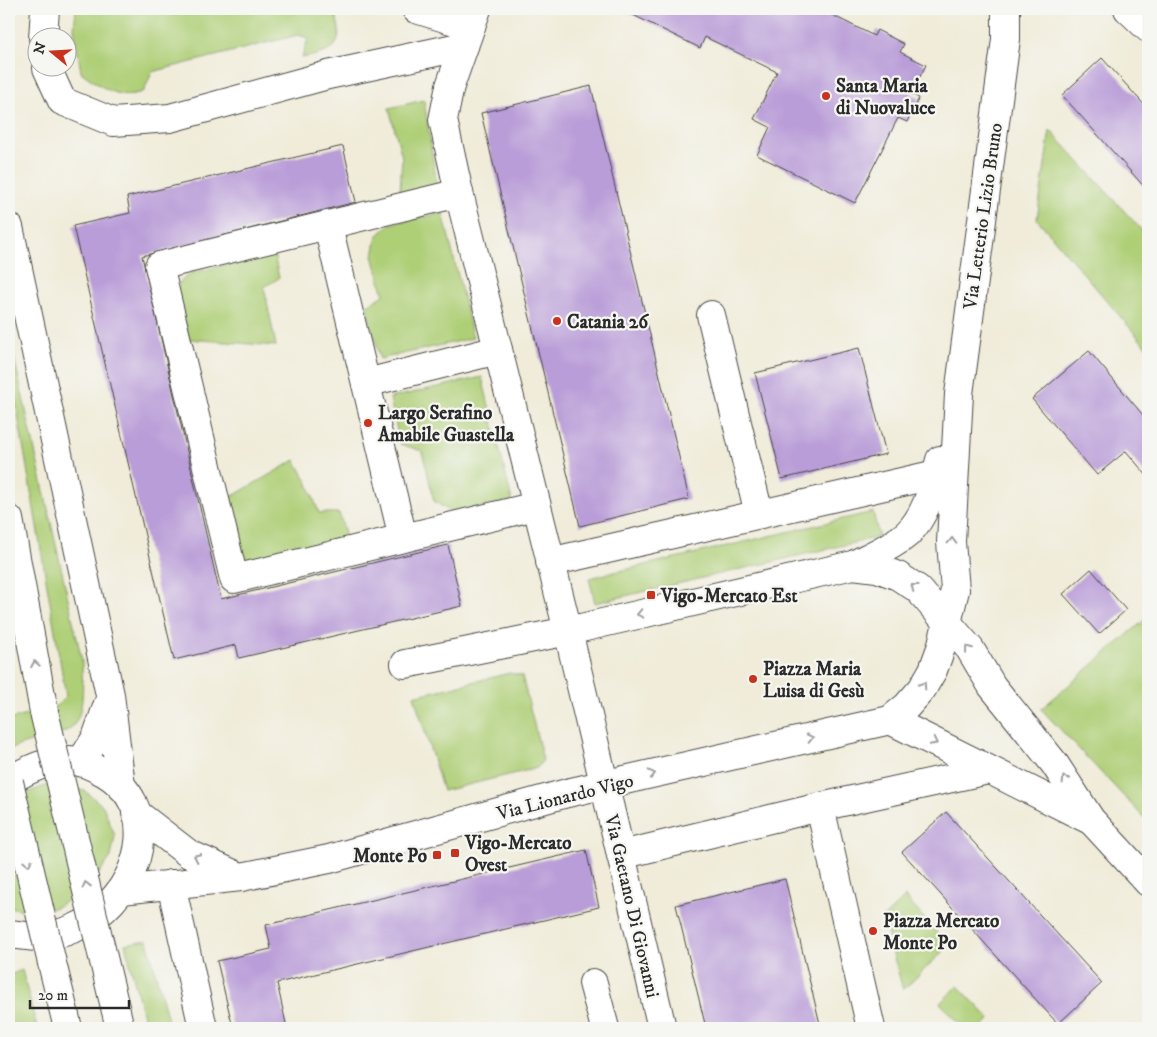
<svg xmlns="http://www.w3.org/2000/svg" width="1157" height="1037" font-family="'IM FELL DW Pica',serif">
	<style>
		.green { fill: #afcf77; stroke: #6d7d51 }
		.building { fill: #b99dd8 }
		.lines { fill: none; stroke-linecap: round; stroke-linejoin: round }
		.minor-casing { stroke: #494845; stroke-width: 30 }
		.major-casing { stroke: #494845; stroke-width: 30 }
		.minor { stroke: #fff; stroke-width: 28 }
		.major { stroke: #fff; stroke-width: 28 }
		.major-bridge-casing { stroke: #494845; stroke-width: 30; stroke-linecap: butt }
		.major-bridge { stroke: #fff; stroke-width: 28 }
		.oneway { stroke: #a0a0a0 }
		.poi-dot { fill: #c8321e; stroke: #f6f6f2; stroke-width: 2 }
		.labels { text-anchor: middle; stroke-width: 4.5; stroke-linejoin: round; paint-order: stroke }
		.poi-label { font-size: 19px; font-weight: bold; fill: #2b2b2b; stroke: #f6f6f2; text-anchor: start }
		.street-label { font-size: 19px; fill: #2b2b2b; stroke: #f6f6f2 }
	</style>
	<rect width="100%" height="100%" fill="#f6f6f2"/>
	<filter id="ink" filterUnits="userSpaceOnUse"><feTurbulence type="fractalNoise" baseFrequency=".02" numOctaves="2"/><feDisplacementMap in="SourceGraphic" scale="10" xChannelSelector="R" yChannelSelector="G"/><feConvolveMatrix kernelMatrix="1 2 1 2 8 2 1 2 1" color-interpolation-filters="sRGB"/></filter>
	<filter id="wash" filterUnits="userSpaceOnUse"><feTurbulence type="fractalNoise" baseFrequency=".0096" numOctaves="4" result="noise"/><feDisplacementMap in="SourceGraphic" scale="20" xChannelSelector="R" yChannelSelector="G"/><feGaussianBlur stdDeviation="1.12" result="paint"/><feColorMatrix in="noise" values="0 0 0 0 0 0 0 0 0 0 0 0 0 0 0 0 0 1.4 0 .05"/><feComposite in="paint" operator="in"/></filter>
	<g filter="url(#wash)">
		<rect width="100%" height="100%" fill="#f0ecd9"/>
		<g class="green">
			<path d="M76 9H330C337 15 338 22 339 30 340 53 320 54 302 58L308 38 298 35 152 72 144 91C119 102 100 86 81 72L74 29Z"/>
			<polygon points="424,100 437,186 404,195 400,191 402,157 389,108"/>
			<polygon points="1050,130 1148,237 1148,349 1037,219"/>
			<polygon points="443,213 473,338 380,359 366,306 384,295 373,256 377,236 390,224"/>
			<polygon points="274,254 279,278 264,287 276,346 189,339 177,291 180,282 190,273"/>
			<path d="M9 335 82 661C82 681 87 718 68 730 56 738 25 741 9 750V720L56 706 66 696 9 363Z"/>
			<polygon points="482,377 512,501 452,513 434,501 422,451 400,444 390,398"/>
			<polygon points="295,460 307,481 319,513 339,513 347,540 247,565 240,561 227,503 231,497"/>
			<polygon points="873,512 879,537 595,603 589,578"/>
			<polygon points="1148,617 1148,822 1041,709"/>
			<polygon points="510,673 522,676 543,760 537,768 443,791 414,696"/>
			<polygon points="53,783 85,791 103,806 115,836 111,857 94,880 61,905 48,910 29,911 9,907 9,808 29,792"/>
			<polygon points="905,897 949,946 903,990 883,918"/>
			<polygon points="147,940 170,1028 146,1028 125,944"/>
			<polygon points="22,970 37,1028 9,1028 9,975"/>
			<polygon points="958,986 990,1019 981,1028 964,1028 940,1003"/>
		</g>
		<g id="blocks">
			<g class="building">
				<polygon points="621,9 820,9 874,36 877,30 904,44 900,52 926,65 911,94 919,98 907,122 898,118 855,203 757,155 770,127 754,119 777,72 705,37 700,48"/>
				<polygon points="1102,58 1148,109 1148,191 1062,95"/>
				<polygon points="591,86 689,499 580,526 481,113"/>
				<polygon points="343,146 356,202 142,256 221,599 448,545 462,606 239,658 236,645 174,660 73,226 130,213 127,197"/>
				<polygon points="859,348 886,454 782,479 755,373"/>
				<polygon points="1089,351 1148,421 1148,477 1126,451 1097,475 1032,399"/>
				<polygon points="1091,569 1126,610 1099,634 1063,594"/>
				<polygon points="946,812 1102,983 1058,1024 902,852"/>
				<polygon points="586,850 599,907 277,983 287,1028 233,1028 217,961 271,949 266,925"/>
				<polygon points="785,879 821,1028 782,1028 780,1022 757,1028 706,1028 676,905"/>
			</g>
		</g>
	</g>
	<g filter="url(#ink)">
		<use href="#blocks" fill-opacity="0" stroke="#494845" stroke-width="1"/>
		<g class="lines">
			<g class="minor-casing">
				<g id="minor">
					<polyline points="416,9 471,26"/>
					<polyline points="477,9 450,86 443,120 459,193 568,631 662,1028"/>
					<polyline points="1128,9 1148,28"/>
					<polyline points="43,38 45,9"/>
					<polyline points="47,68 62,101 113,122 170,118 328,75 464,46"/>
					<polyline points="459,193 159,266 234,579 536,506"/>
					<polyline points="328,226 403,538"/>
					<polyline points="9,227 110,695 121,786"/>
					<polyline points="711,315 759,514"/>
					<polyline points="366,383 498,350"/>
					<polyline points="550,562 937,474"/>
					<path d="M853 565C870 556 892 547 907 534 927 515 933 486 940 460"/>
					<polyline points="405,664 568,631 853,565 877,568 898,576 918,589 970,649 992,686 1054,763 1091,820 1148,882"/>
					<polyline points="890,720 1090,820"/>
					<polyline points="81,762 96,738 108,704"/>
					<path d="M9 781C25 771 46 761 65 760 79 759 93 766 105 773 158 805 144 873 104 909 87 925 63 935 39 937 29 937 19 935 9 934"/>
					<polyline points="820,807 871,1028"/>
					<polyline points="136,813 189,854 240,877"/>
					<polyline points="621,855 820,807 988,770"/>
					<polyline points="171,884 203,1028"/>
					<polyline points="122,890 241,877 329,859 567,793 890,720 907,706 922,689 933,670 941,648 955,590 951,542 959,394 1006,39 1006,9"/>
					<polyline points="593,983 605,1028"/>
				</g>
			</g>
			<g class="major-casing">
				<g id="major">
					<polyline points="9,519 44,712"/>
					<polyline points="101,949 120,1028"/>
					<polyline points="52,963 68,1028"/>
				</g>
			</g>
			<use href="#minor" class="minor"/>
			<use href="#major" class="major"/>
			<g class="major-bridge-casing">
				<g id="major-bridge">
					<polyline points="44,712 101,949"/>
					<polyline points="9,782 52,963"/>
				</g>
			</g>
			<use href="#major-bridge" class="major-bridge"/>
		</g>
		<defs><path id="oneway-chevron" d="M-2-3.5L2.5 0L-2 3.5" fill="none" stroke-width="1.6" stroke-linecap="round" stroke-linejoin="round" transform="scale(1.25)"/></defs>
		<g class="oneway">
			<use href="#oneway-chevron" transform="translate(952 541) rotate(-89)"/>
			<use href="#oneway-chevron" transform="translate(914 587) rotate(-142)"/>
			<use href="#oneway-chevron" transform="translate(640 614) rotate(167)"/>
			<use href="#oneway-chevron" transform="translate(968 649) rotate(-128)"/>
			<use href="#oneway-chevron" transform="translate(35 664) rotate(-100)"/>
			<use href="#oneway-chevron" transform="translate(923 685) rotate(-57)"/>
			<use href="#oneway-chevron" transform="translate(810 738) rotate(-13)"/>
			<use href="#oneway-chevron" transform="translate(934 742) rotate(27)"/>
			<use href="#oneway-chevron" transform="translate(652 774) rotate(-13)"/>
			<use href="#oneway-chevron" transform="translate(1065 779) rotate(-123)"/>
			<use href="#oneway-chevron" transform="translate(197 857) rotate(-155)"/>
			<use href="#oneway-chevron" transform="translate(28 863) rotate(77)"/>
			<use href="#oneway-chevron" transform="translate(86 885) rotate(-104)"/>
		</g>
	</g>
	<g class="poi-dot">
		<circle cx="826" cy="96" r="5"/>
		<circle cx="557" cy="321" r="5"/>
		<circle cx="368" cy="423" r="5"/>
		<rect x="646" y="590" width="10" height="10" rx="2.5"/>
		<circle cx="753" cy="679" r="5"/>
		<rect x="450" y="848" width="10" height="10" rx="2.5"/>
		<rect x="432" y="850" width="10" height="10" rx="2.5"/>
		<circle cx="873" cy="931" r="5"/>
	</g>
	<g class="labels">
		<g class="poi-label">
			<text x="836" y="92">Santa Maria<tspan x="836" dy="22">di Nuovaluce</tspan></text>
			<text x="567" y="328">Catania 26</text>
			<text x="378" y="419">Largo Serafino<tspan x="378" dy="22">Amabile Guastella</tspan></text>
			<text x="661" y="602">Vigo-Mercato Est</text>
			<text x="763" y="675">Piazza Maria<tspan x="763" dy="22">Luisa di Gesù</tspan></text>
			<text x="465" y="849">Vigo-Mercato<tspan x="465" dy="22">Ovest</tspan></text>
			<text x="427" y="862" text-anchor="end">Monte Po</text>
			<text x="883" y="927">Piazza Mercato<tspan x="883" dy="22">Monte Po</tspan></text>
		</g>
		<g class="street-label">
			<text transform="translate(982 216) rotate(-82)" y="7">Via Letterio Lizio Bruno</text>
			<text transform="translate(565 796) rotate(-14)" y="7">Via Lionardo Vigo</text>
			<text transform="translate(633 906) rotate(77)" y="7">Via Gaetano Di Giovanni</text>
		</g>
	</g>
	<rect width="1157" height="1037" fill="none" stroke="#f6f6f2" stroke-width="30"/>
	<g transform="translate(52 52) rotate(288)"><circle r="24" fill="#f6f6f2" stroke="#a5a5a2"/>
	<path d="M0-4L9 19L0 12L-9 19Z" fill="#c8321e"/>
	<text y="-8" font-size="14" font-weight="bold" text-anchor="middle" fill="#2b2b2b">N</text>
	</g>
	<path d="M30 1000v8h99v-8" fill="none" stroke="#2b2b2b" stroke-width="2.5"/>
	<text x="38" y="1000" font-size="15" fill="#2b2b2b" stroke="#f6f6f2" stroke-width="4" paint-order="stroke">20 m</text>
</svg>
